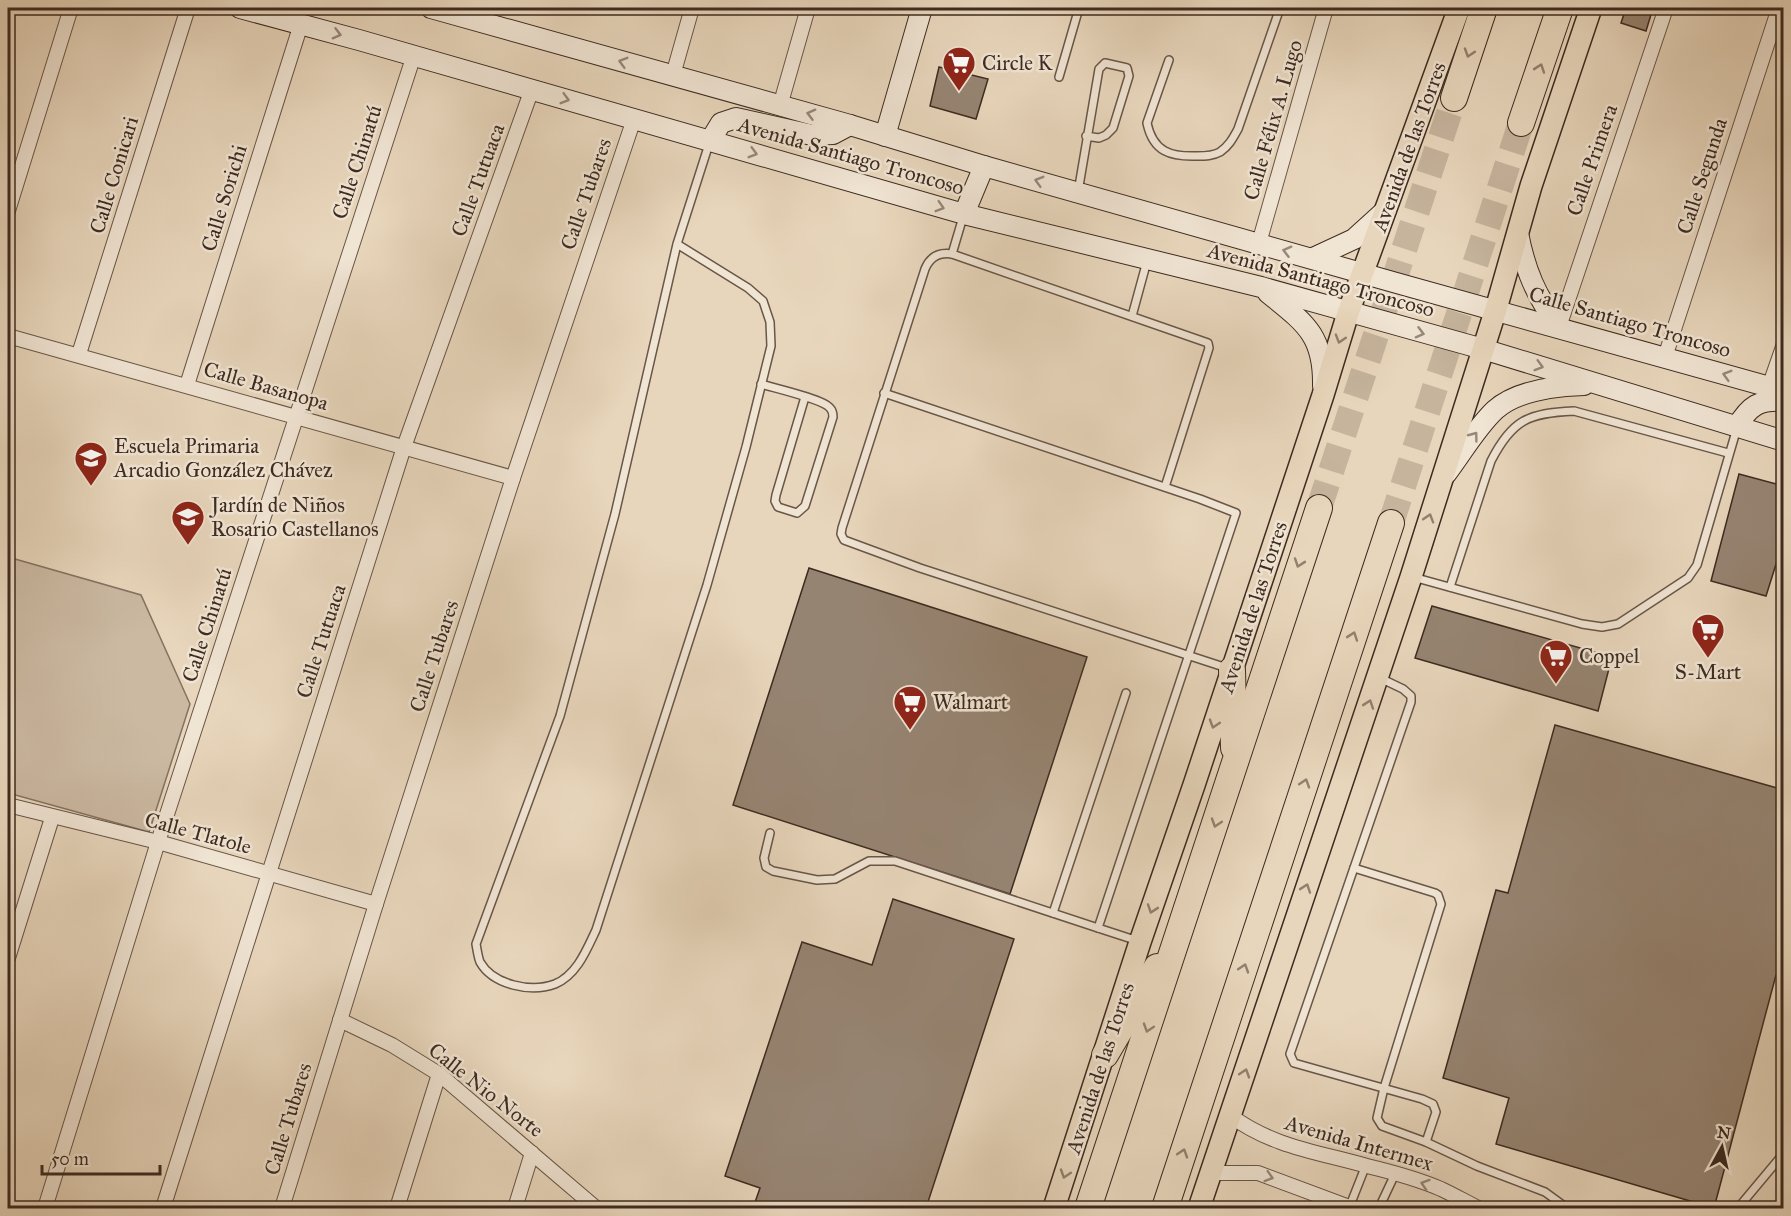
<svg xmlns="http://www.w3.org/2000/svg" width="1791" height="1216" font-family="'IM FELL Great Primer',serif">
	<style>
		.green { fill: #cbb9a2; stroke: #847262; stroke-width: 1.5 }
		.building { fill: #968472; stroke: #3d2b21; stroke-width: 1.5 }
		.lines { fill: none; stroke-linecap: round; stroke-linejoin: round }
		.highway-tunnel { stroke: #c6b49d; stroke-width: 26; stroke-dasharray: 26 13; stroke-linecap: butt }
		.lane-casing { stroke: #685648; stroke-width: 10 }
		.street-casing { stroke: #685648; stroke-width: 16 }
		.secondary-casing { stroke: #3d2b21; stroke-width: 22 }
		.primary-casing { stroke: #3d2b21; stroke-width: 24 }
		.highway-casing { stroke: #3d2b21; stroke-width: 28 }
		.lane { stroke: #f0e4d3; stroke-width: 7 }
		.street { stroke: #f0e4d3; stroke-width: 14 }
		.secondary { stroke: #f0e4d3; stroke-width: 20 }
		.primary { stroke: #e8d6bc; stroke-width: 21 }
		.highway { stroke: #e8d6bc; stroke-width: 26 }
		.oneway { stroke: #96887a }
		.oneway2 { stroke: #92806e }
		.labels { text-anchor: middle; stroke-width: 5; stroke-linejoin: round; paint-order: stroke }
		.poi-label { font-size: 21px; fill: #3d2b21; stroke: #f0e4d3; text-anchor: start }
		.street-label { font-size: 21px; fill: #3d2b21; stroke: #f0e4d3 }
	</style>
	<rect width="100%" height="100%" fill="#e8d6bc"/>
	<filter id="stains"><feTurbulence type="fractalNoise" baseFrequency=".00333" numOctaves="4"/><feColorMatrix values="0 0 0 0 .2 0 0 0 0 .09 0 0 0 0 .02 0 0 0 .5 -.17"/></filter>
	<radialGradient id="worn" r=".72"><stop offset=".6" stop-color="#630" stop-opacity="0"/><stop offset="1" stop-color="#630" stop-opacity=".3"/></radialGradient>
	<polygon class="green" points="8,557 141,595 190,704 149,832 8,793"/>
	<g class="building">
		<polygon points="1626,8 1653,8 1646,31 1621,23"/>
		<polygon points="939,67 988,79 976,119 930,106"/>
		<polygon points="1739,474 1784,486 1784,545 1778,543 1777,561 1766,596 1711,581"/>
		<polygon points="809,568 1087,657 1010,894 733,805"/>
		<polygon points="1432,606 1612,657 1598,711 1415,658"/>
		<polygon points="1555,725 1777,788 1784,793 1784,977 1776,975 1714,1208 1496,1144 1509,1098 1443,1078 1496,890 1508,893"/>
		<polygon points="893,899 1014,939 926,1208 753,1208 760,1188 725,1176 802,942 872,965"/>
	</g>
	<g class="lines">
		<g class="highway-tunnel">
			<polyline points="1319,508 1454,98"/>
			<polyline points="1391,523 1521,123"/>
		</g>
		<g class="lane-casing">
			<g id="lane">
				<path d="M1169 60 1147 123C1153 152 1171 157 1197 156 1205 156 1213 156 1220 152 1229 146 1233 138 1238 129L1280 8"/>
				<polyline points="1059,77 1079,8"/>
				<polyline points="1078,192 1099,69 1105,63 1127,68 1129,76 1113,128 1106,135 1099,138 1086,136"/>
				<path d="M963 217 952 254C939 252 930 257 925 269L842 528 841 534 844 540 920 568 1227 668"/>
				<path d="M677 244 748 288 763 301 770 322 771 346 746 447 707 585 596 930C587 949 577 975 555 984 531 993 493 985 480 962 478 957 477 949 476 944L560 716 615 514 677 244 709 144"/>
				<polyline points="952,254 1208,343 1209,348 1165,487"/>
				<polyline points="1132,316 1147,261"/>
				<path d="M761 384C774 388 823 399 830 408 832 410 833 414 833 417L805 506 797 513 778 507 775 501 776 495 805 397"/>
				<polyline points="884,393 1200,499 1236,513 1098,928 1138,941"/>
				<polyline points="1413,577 1582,624 1602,627 1618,624 1688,578 1697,565 1737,428"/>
				<path d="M1450 587 1491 461C1512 420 1528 413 1574 411L1728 453"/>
				<polyline points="1380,678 1403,689 1411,696 1411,702 1290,1054 1294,1063 1422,1099 1433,1104 1436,1112 1426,1142"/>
				<polyline points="770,833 764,858 766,867 773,871 817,880 835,879 869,861 895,861 1098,928"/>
				<polyline points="1354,868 1435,893 1438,895 1441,904 1384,1088 1377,1118 1382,1126 1426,1142 1477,1166 1545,1192 1567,1208"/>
				<polyline points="1053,913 1126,693"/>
				<polyline points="1349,1208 1366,1165"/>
				<polyline points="1379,1208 1395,1174"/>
				<polyline points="1738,1208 1784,1153"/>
			</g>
		</g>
		<g class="street-casing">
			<g id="street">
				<polyline points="673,75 692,8"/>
				<polyline points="780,106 808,8"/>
				<polyline points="8,211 71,8"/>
				<polyline points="1259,243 1326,8"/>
				<polyline points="1559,327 1666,8"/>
				<polyline points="8,336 513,478"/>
				<polyline points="79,354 188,8"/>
				<polyline points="1665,357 1779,8"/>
				<polyline points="187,385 301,24"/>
				<polyline points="1769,387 1784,344"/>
				<polyline points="8,805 158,842 376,904"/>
				<polyline points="8,958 52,818"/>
				<polyline points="340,1020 392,1045 439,1074 596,1208"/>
				<path d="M1231 1116C1273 1147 1318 1152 1367 1166 1392 1172 1418 1179 1441 1189 1454 1195 1466 1202 1478 1208"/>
				<polyline points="1211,1173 1258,1173 1352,1208"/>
				<polyline points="45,1208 158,842 414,55"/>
				<polyline points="163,1208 404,447 532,89"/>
				<polyline points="282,1208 376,904 513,478 634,119"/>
				<polyline points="397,1208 439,1074"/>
				<polyline points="515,1208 532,1153"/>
			</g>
		</g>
		<g class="secondary-casing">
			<g id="secondary">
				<polyline points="240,8 359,40 964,214 1261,287 1483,349 1784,441"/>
				<polyline points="431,8 850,125 984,166 1393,282 1784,391"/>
				<polyline points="885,136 922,8"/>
				<polyline points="710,141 721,123 736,118 812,135 833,134 850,125"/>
				<polyline points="964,214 984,166"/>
				<path d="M1518 233C1525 270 1536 296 1559 327"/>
				<polyline points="1313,258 1354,239 1386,210"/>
				<path d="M1268 293C1305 323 1324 335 1323 386"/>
				<path d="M1737 427C1749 406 1759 399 1784 401"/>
				<path d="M1446 474C1462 453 1476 428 1495 410 1517 390 1556 386 1584 385"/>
			</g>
		</g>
		<g class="primary-casing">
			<g id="primary">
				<polyline points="1054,1208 1140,942 1194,785 1323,395 1348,313 1459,8"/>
				<polyline points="1199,1208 1411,577 1496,309 1531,186 1591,8"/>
			</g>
		</g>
		<g class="highway-casing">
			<g id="highway">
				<polyline points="1454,98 1484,8"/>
				<polyline points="1521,123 1560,8"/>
				<polyline points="1232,670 1234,748"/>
				<polyline points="1105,1055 1157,967"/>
				<polyline points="1088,1208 1319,508"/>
				<polyline points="1165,1208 1391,523"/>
			</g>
		</g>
		<use href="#lane" class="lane"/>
		<use href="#street" class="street"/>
		<use href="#secondary" class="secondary"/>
		<use href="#primary" class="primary"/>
		<use href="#highway" class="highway"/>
	</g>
	<defs><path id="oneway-chevron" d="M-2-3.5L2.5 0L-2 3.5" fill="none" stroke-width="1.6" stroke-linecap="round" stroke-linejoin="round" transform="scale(1.5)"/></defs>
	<g class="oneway">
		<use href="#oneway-chevron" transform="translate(337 34) rotate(15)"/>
		<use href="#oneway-chevron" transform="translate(623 62) rotate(-164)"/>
		<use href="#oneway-chevron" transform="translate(565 99) rotate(16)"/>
		<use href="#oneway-chevron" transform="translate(811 114) rotate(-165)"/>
		<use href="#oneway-chevron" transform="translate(753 153) rotate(16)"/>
		<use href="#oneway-chevron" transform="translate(1039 181) rotate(-164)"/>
		<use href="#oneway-chevron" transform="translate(940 207) rotate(17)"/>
		<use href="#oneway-chevron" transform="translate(1287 251) rotate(-165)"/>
		<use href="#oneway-chevron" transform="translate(1420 333) rotate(15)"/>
		<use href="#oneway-chevron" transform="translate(1539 366) rotate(16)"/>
		<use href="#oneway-chevron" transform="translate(1727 375) rotate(-164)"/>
		<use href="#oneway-chevron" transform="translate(1474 436) rotate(-53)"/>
		<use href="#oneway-chevron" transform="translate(1269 1177) rotate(17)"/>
		<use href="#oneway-chevron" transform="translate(1425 1184) rotate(-162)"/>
	</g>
	<g class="oneway2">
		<use href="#oneway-chevron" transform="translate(1469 53) rotate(108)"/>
		<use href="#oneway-chevron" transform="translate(1540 68) rotate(-71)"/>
		<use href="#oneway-chevron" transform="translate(1340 339) rotate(107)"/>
		<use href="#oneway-chevron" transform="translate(1429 518) rotate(-73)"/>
		<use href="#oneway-chevron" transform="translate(1299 563) rotate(109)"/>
		<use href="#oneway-chevron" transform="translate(1353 636) rotate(-71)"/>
		<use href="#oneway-chevron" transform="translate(1369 704) rotate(-71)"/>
		<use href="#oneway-chevron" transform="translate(1214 724) rotate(108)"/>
		<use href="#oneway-chevron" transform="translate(1305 783) rotate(-72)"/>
		<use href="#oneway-chevron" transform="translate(1216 823) rotate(108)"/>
		<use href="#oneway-chevron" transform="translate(1306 888) rotate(-71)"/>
		<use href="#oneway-chevron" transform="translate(1152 909) rotate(109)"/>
		<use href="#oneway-chevron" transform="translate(1244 968) rotate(-72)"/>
		<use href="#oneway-chevron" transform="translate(1148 1028) rotate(108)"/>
		<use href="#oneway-chevron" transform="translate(1245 1073) rotate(-72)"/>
		<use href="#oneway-chevron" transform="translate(1183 1153) rotate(-72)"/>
		<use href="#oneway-chevron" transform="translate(1065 1174) rotate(108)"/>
	</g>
	<defs>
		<g id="supermarket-pin" transform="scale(1.725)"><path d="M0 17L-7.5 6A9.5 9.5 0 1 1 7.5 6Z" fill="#8f2418" stroke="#f0e4d3"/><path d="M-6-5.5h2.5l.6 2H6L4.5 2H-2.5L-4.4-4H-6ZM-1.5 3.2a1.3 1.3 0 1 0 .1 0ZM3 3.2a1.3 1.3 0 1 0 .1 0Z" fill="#fff"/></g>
		<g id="school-pin" transform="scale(1.725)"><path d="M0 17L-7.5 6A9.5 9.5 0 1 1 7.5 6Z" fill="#8f2418" stroke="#f0e4d3"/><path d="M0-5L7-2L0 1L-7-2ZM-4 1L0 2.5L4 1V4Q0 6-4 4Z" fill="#fff"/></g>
	</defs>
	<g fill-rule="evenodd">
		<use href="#supermarket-pin" x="959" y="63"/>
		<use href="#school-pin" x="91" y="458"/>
		<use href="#school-pin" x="188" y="517"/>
		<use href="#supermarket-pin" x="1708" y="630"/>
		<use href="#supermarket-pin" x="1556" y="656"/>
		<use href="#supermarket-pin" x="910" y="702"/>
	</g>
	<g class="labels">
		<g class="poi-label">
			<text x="982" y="70">Circle K</text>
			<text x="114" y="453">Escuela Primaria<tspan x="114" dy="24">Arcadio González Chávez</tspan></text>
			<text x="211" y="512">Jardín de Niños<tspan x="211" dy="24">Rosario Castellanos</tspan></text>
			<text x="1579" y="663">Coppel</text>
			<text x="1708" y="679" text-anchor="middle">S-Mart</text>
			<text x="933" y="709">Walmart</text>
		</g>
		<g class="street-label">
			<text transform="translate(1273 120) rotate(-74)" y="7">Calle Félix A. Lugo</text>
			<text transform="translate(1409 147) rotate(-70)" y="7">Avenida de las Torres</text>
			<text transform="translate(851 156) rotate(16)" y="7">Avenida Santiago Troncoso</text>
			<text transform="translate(1592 160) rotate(-71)" y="7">Calle Primera</text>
			<text transform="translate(357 162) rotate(-72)" y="7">Calle Chinatú</text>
			<text transform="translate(114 175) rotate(-73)" y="7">Calle Conicari</text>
			<text transform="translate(1702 176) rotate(-72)" y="7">Calle Segunda</text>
			<text transform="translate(478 180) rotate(-70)" y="7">Calle Tutuaca</text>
			<text transform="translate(586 194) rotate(-71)" y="7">Calle Tubares</text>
			<text transform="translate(224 198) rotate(-73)" y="7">Calle Sorichi</text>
			<text transform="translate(1321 280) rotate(15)" y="7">Avenida Santiago Troncoso</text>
			<text transform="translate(1630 322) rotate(16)" y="7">Calle Santiago Troncoso</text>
			<text transform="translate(266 386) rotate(16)" y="7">Calle Basanopa</text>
			<text transform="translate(1253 607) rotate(-72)" y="7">Avenida de las Torres</text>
			<text transform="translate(207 625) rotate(-72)" y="7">Calle Chinatú</text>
			<text transform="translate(321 641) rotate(-72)" y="7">Calle Tutuaca</text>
			<text transform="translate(434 656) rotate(-72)" y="7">Calle Tubares</text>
			<text transform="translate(198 833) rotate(15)" y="7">Calle Tlatole</text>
			<text transform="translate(1100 1068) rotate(-72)" y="7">Avenida de las Torres</text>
			<text transform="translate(486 1090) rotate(38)" y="7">Calle Nio Norte</text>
			<text transform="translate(288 1119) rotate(-73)" y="7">Calle Tubares</text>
			<text transform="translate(1359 1143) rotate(16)" y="7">Avenida Intermex</text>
		</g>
	</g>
	<rect width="1791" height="1216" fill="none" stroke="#e8d6bc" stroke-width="30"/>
	<rect x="9" y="9" width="1773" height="1198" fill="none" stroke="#3d2b21" stroke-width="3"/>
	<rect x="15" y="15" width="1761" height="1186" fill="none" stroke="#3d2b21" stroke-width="1.5"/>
	<g transform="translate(1722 1147) rotate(8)" stroke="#f0e4d3" stroke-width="4.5" paint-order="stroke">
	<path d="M0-4.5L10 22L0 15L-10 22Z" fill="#3d2b21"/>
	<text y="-9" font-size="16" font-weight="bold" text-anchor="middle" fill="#3d2b21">N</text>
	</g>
	<path d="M42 1165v9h118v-9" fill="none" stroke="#3d2b21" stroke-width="3"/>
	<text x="51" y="1165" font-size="18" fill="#3d2b21" stroke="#f0e4d3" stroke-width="4.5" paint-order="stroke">50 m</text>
	<rect width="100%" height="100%" filter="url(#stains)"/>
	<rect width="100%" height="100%" fill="url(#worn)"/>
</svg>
